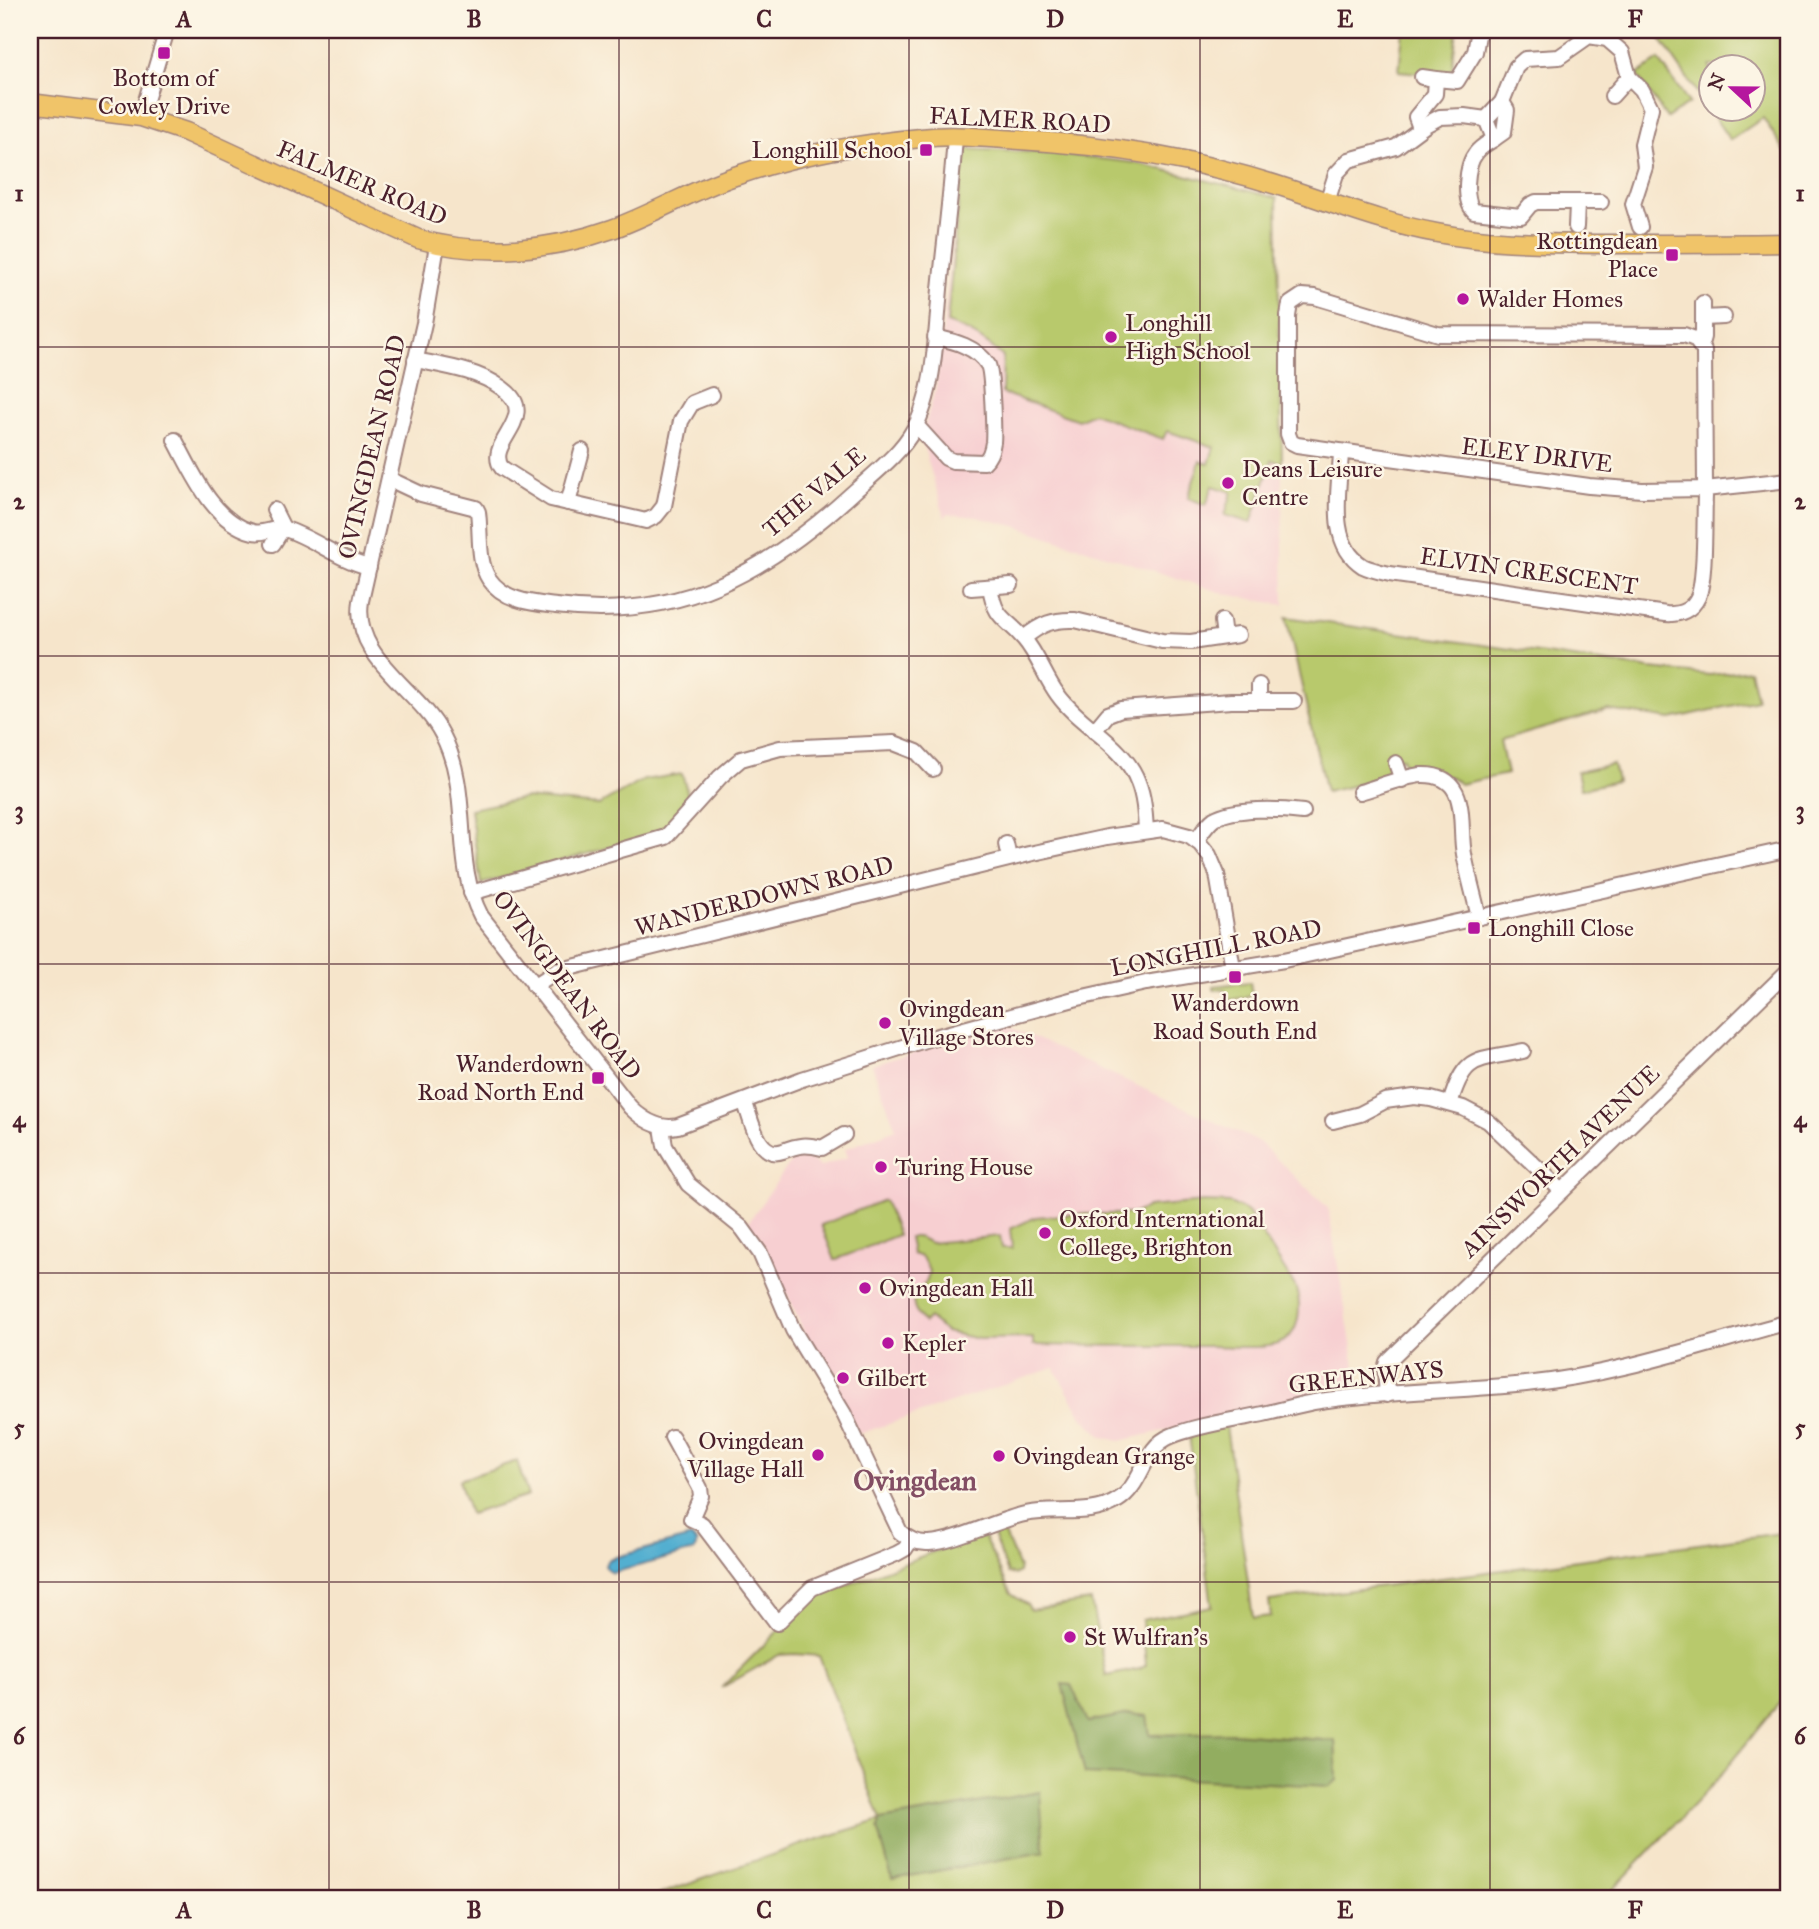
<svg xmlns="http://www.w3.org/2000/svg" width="1819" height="1929" font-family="'IM FELL Great Primer',serif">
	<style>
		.built { fill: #f7cfd1 }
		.green { fill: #b8c96c; stroke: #81744c; stroke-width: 2; fill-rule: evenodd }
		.forest { fill: #92ad60; stroke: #6e6646; stroke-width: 2 }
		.water { fill: #52afd0; stroke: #4e677e; stroke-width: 2 }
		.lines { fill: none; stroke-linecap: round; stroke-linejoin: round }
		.minor-casing { stroke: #a0827b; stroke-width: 18 }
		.major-casing { stroke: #a0827b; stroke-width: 21 }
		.minor { stroke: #fff; stroke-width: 14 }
		.major { stroke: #f0c469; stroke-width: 18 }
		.grid { fill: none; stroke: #4a1f2b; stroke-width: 2; stroke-opacity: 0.55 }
		.poi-dot { fill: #b5179e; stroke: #fcf5e5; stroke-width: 2.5 }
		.labels { text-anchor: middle; stroke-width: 5; stroke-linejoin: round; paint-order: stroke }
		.poi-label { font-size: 24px; fill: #4a1f2b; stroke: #fcf5e5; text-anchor: start }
		.street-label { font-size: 24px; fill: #4a1f2b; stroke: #fcf5e5 }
		.quarter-label { font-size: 28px; font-weight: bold; fill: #834e64; stroke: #fcf5e5 }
		.neatline { fill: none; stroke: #4a1f2b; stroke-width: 2.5 }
		.grid-label { font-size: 23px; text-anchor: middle; font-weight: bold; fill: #4a1f2b }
	</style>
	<rect width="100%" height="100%" fill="#fcf5e5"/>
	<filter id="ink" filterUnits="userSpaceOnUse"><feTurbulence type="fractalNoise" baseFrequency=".0143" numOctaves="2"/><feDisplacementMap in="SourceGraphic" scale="14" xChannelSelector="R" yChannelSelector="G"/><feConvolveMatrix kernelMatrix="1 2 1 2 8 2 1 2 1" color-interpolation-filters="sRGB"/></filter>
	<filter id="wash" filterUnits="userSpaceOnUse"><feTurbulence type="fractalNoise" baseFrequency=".00686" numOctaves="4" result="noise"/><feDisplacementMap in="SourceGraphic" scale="28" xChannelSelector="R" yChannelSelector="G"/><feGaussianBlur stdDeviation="1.57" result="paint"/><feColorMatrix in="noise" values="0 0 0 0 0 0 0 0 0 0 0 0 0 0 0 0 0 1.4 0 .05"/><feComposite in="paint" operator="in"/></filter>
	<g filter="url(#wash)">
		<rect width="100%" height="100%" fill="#f6e5cb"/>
		<g class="built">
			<polygon points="966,149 1050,153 1137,163 1277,198 1284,605 1226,594 1015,526 977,517 947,514 945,518 921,438 936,387 963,154"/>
			<polygon points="1006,1025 1259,1142 1328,1208 1357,1378 1354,1383 1348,1382 1346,1387 1349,1388 1344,1392 1322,1395 1320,1385 1314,1386 1314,1396 1120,1441 1103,1437 1083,1418 1054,1368 859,1434 807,1339 787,1294 784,1295 760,1237 747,1224 799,1150 820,1167 848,1157 845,1149 896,1129 872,1065"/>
		</g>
		<g class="green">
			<polygon points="1403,30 1457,30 1451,76 1399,71"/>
			<path d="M1654 30H1789V157L1763 118 1730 140ZM1710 66H1752V108H1710Z"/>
			<polygon points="1659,60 1689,103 1667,118 1637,75"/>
			<path d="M966 149 1050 153 1137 163 1277 198 1282 463 1272 460 1251 523 1225 515 1232 492 1213 486 1206 505 1188 498 1200 461 1209 464 1214 447 1167 431 1163 439 1093 413 1078 420 1002 393 1003 357C985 340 970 331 947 323L963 154Z"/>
			<polygon points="1286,617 1650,669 1710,675 1750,670 1757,700 1671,719 1607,710 1500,741 1507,774 1460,784 1451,777 1410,771 1406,768 1402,758 1390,761 1392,774 1390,777 1326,792"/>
			<polygon points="1613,764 1617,781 1581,789 1577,772"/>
			<polygon points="682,774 688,794 680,816 656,834 481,884 470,809 525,798 599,805 644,780"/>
			<polygon points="1250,982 1252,996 1230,1000 1226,996 1225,990 1214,990 1214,986"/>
			<polygon points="884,1200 898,1235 835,1260 821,1225"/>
			<path d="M1204 1202 1230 1203 1248 1212 1295 1286C1302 1305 1301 1334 1280 1343 1264 1350 1229 1346 1210 1346 1151 1346 1092 1346 1033 1345V1338L979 1339 946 1332 929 1318 924 1323C898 1290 927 1297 929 1271L922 1257 912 1254 909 1237H919L930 1243 1000 1236 1002 1248H1012L1010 1229 1036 1217 1080 1214H1133L1148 1207Z"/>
			<path d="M1226 1426 1253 1618 1271 1616 1269 1601 1789 1532V1691L1715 1782 1604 1899H646L803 1844 881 1820 819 1656 795 1654 779 1655 721 1688 810 1599 982 1533 1011 1594 1028 1605 1030 1610 1091 1601 1106 1676 1140 1669 1146 1665 1142 1620 1212 1606 1189 1435ZM1232 1733 1335 1741 1337 1780Z"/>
			<polygon points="517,1461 528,1496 470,1514 459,1480"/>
			<polygon points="998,1529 1004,1532 1019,1568 1019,1572 1015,1575 1008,1573 993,1535"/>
		</g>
		<g class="forest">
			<polygon points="1062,1684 1071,1685 1088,1722 1129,1714 1147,1716 1150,1735 1232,1733 1335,1741 1337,1780 1329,1786 1085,1774"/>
			<polygon points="1040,1792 1044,1852 892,1879 878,1828 881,1820"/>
		</g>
		<polygon class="water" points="691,1537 697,1543 694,1551 612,1573 605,1567 606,1562 609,1559"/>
	</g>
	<g filter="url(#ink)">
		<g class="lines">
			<g class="minor-casing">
				<g id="minor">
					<polyline points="1422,77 1436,79"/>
					<polyline points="1612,96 1629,77"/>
					<polyline points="141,117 167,30"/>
					<polyline points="1486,119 1502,102 1516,67 1525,59 1559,57 1589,36 1607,39 1622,52 1629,77 1642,90 1651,108 1642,144 1645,167 1633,204 1640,227"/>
					<polyline points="1420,128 1416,117 1435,94 1436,79 1457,81 1475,52 1479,30"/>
					<polyline points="1494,139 1504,132 1507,110 1502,102"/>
					<path d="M1327 202 1336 174 1349 160 1396 147 1427 124 1440 117 1464 116 1486 119 1494 139C1488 143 1480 147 1476 153 1466 165 1463 201 1474 211L1521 216 1530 205 1536 202H1601"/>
					<polyline points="1576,227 1577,204"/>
					<path d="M437 245 424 323 361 601C352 659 418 688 442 734 473 793 451 859 481 916L630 1107C643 1120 660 1130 678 1126L802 1079 859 1061 931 1038 1074 999 1146 983 1284 960 1789 849"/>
					<polyline points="1703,318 1724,317"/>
					<polyline points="1701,344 1703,337 1703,303"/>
					<path d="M415 360C444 366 477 370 502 388 543 417 483 443 502 468L551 499 646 521 656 516 664 506 681 421 692 403 712 395"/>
					<path d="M916 425 946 458 953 461 984 462C990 457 992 450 993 442 994 432 992 373 988 365 977 347 954 341 935 337"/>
					<path d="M175 440C193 473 213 522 253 532 264 535 275 526 285 529 314 538 339 560 369 567"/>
					<path d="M1341 452C1340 488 1326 543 1363 566 1371 570 1381 572 1390 574L1666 614C1680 615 1692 610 1698 597 1706 579 1704 518 1705 496V485L1704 351 1695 339 1684 335 1438 334 1315 297 1302 296 1290 304 1288 316V434L1291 442 1297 445 1589 486 1642 490 1705 489 1789 480"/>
					<path d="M389 479 421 494 476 508 478 512C481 533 477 561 489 579 504 601 532 603 556 606 681 622 767 572 856 490 875 473 901 453 914 429 935 391 936 332 940 289 945 238 952 187 955 136"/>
					<polyline points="568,503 582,451"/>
					<polyline points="273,544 283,528 274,510"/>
					<path d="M990 587C996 622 1005 616 1024 639 1038 655 1045 678 1058 695 1081 727 1124 744 1138 782 1144 797 1145 814 1146 830"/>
					<polyline points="971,588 1011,585"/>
					<polyline points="1222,621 1224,637"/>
					<path d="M1024 638C1041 624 1053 619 1075 620L1162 641 1191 642 1238 635"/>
					<polyline points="1259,700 1259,685"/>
					<polyline points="1094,731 1108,714 1121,709 1231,701 1294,701"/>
					<polyline points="1396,763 1402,780"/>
					<path d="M1360 792C1378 787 1404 776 1422 775 1472 774 1458 825 1464 854 1468 875 1474 896 1479 917"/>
					<path d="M1196 841C1202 833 1206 825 1214 819 1234 807 1280 809 1303 812"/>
					<polyline points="1006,844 1009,858"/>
					<polyline points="471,893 666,837 720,777 741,759 780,748 894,743 917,752 933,769"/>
					<polyline points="534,986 557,971 585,964 1029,854 1107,837 1163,829 1189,836 1200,844 1209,855 1217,874 1233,968"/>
					<path d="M745 1103C751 1119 758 1160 783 1151 798 1145 806 1144 822 1148L844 1135"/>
					<path d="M1450 1104C1465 1053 1476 1061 1523 1051"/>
					<polyline points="1333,1121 1360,1114 1385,1101 1414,1097 1431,1099 1463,1108 1488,1121 1562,1191"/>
					<path d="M662 1127 665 1146 688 1184 742 1228 760 1253 793 1330 844 1414 900 1532C908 1539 917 1544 929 1543 955 1542 997 1520 1025 1514 1055 1507 1091 1518 1118 1500 1143 1485 1143 1447 1171 1436 1198 1425 1230 1421 1258 1415 1279 1411 1299 1404 1320 1401 1388 1391 1458 1391 1526 1384 1616 1375 1703 1345 1789 1322"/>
					<polyline points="1387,1395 1385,1369 1387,1362 1789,970"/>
					<polyline points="672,1437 700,1488 701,1496 691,1519 702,1524 777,1623 812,1588 896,1554 905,1549 911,1540"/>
				</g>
			</g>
			<g class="major-casing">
				<path id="major" d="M30 103 141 117 186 132 418 239C481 257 550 251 612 229 654 214 692 190 735 176 794 155 858 144 921 138 954 134 986 138 1019 140 1111 145 1201 160 1289 189 1338 205 1386 224 1437 233 1493 244 1550 243 1606 244 1667 244 1728 244 1789 243"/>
			</g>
			<use href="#minor" class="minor"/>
			<use href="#major" class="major"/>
		</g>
	</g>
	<path class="grid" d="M329 30V1899M619 30V1899M909 30V1899M1200 30V1899M1490 30V1899M30 347H1789M30 656H1789M30 964H1789M30 1273H1789M30 1582H1789"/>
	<g class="poi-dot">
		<rect x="157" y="46" width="14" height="14" rx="3.5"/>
		<rect x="919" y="143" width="14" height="14" rx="3.5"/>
		<rect x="1665" y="248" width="14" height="14" rx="3.5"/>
		<circle cx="1463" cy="299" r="7"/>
		<circle cx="1111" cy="337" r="7"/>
		<circle cx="1228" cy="483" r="7"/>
		<rect x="1467" y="921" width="14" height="14" rx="3.5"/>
		<rect x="1228" y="970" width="14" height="14" rx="3.5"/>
		<circle cx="885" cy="1023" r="7"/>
		<rect x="591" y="1071" width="14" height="14" rx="3.5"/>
		<circle cx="881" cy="1167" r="7"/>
		<circle cx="1045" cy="1233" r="7"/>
		<circle cx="865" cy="1288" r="7"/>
		<circle cx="888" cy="1343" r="7"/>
		<circle cx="843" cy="1378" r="7"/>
		<circle cx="818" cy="1455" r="7"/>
		<circle cx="999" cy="1456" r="7"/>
		<circle cx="1070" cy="1637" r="7"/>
	</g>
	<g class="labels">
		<g class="poi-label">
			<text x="164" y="86" text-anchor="middle">Bottom of<tspan x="164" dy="28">Cowley Drive</tspan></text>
			<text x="912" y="158" text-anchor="end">Longhill School</text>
			<text x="1658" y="249" text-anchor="end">Rottingdean<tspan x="1658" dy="28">Place</tspan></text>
			<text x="1477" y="307">Walder Homes</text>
			<text x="1125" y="331">Longhill<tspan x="1125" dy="28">High School</tspan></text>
			<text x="1242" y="477">Deans Leisure<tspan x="1242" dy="28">Centre</tspan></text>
			<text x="1488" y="936">Longhill Close</text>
			<text x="1235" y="1011" text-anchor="middle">Wanderdown<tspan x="1235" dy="28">Road South End</tspan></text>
			<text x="899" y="1017">Ovingdean<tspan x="899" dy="28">Village Stores</tspan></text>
			<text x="584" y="1072" text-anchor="end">Wanderdown<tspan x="584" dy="28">Road North End</tspan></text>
			<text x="895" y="1175">Turing House</text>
			<text x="1059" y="1227">Oxford International<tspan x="1059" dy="28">College, Brighton</tspan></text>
			<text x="879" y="1296">Ovingdean Hall</text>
			<text x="902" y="1351">Kepler</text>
			<text x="857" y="1386">Gilbert</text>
			<text x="804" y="1449" text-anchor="end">Ovingdean<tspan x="804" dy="28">Village Hall</tspan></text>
			<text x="1013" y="1464">Ovingdean Grange</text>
			<text x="1084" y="1645">St Wulfran's</text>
		</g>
		<g class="street-label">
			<text transform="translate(1020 120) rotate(3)" y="8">FALMER ROAD</text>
			<text transform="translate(362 183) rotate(23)" y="8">FALMER ROAD</text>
			<text transform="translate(372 447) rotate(-77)" y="8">OVINGDEAN ROAD</text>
			<text transform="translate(1537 455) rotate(7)" y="8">ELEY DRIVE</text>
			<text transform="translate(814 492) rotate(-40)" y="8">THE VALE</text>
			<text transform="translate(1529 571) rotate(8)" y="8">ELVIN CRESCENT</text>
			<text transform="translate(764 896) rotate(-14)" y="8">WANDERDOWN ROAD</text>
			<text transform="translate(1216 948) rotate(-11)" y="8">LONGHILL ROAD</text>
			<text transform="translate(567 985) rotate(53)" y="8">OVINGDEAN ROAD</text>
			<text transform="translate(1560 1161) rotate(-44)" y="8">AINSWORTH AVENUE</text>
			<text transform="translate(1366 1377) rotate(-6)" y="8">GREENWAYS</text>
		</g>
		<g class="quarter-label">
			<text x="915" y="1490">Ovingdean</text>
		</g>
	</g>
	<rect width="1819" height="1929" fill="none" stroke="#fcf5e5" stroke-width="77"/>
	<g transform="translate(1732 88) rotate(292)"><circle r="33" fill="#fcf5e5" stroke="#b59f9b" stroke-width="2"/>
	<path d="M0-5L12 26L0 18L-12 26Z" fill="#b5179e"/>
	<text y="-10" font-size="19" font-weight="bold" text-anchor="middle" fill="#4a1f2b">N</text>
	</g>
	<rect x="38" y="38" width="1742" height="1852" class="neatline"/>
	<g class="grid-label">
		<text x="184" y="27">A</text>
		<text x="474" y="27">B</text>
		<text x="764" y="27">C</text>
		<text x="1055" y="27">D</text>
		<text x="1345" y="27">E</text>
		<text x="1635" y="27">F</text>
		<text x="19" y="201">1</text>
		<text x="1800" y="201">1</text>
		<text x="19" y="509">2</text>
		<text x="1800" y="509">2</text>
		<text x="19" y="818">3</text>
		<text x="1800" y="818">3</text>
		<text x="19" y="1127">4</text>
		<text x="1800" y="1127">4</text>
		<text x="19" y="1435">5</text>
		<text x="1800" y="1435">5</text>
		<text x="19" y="1744">6</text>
		<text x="1800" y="1744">6</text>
		<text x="184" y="1918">A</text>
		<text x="474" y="1918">B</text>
		<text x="764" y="1918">C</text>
		<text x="1055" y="1918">D</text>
		<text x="1345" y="1918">E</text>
		<text x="1635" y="1918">F</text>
	</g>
</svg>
